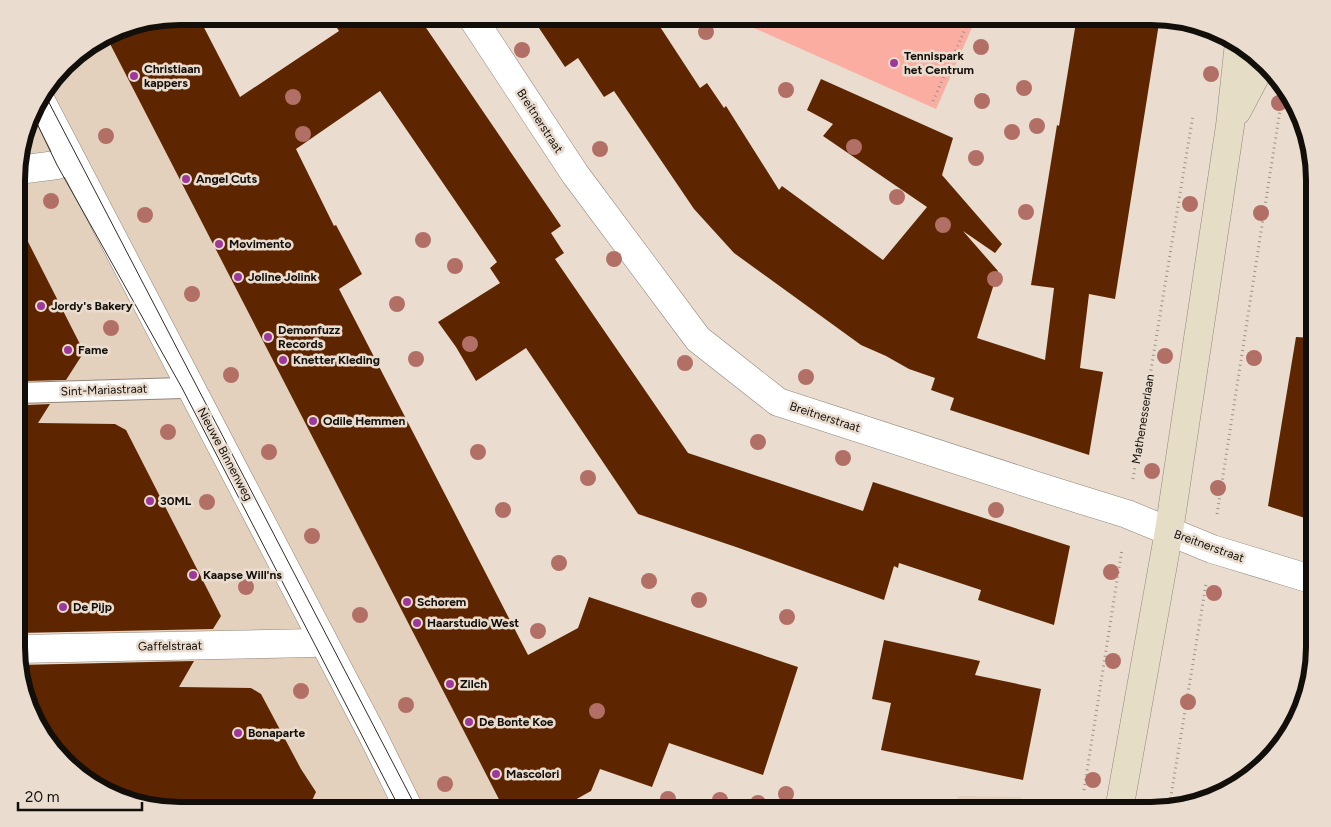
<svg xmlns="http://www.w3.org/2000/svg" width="1331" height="827" font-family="Figtree,sans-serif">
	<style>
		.built { fill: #e4d1bd }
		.green { fill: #fbada2 }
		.building { fill: #5e2600 }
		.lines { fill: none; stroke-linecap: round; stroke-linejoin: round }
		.lane-casing { stroke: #928579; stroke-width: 22 }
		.street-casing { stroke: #928579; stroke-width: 29 }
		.secondary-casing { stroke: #928579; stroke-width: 29 }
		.path { stroke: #9b9186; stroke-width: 3; stroke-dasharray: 1 4; stroke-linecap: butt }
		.lane { stroke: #fff; stroke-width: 20 }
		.street { stroke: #fff; stroke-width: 28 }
		.secondary { stroke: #e6ddc6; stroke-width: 28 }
		.tram { stroke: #332d27; stroke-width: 1 }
		.tree { fill: #b26f66 }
		.poi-dot { fill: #9f389b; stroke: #eaddcf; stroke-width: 2 }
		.labels { text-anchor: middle; stroke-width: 5; stroke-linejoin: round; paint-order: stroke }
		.poi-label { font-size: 12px; font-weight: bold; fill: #120e09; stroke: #eaddcf; text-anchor: start }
		.street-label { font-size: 12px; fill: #120e09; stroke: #eaddcf }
		.rim { fill: none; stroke: #120e09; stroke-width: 6 }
	</style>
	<rect width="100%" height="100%" fill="#eaddcf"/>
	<g class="built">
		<polygon points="180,16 438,481 595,783 591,791 555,811 254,811 106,625 18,397 18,159 33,108 72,57 118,29"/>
		<polygon points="958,796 1020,797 1035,810 954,810"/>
	</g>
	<polygon class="green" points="727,16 977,16 936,109"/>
	<g class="building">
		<polygon points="180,16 198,16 240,97 339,31 329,16 418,16 561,226 551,233 564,253 555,259 688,453 863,511 873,482 1070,546 1054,625 978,600 981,590 899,563 898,568 894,566 884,600 736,547 638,514 526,348 476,381 456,347 438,322 500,283 490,268 497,262 380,91 296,149 334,226 336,225 362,274 339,289 528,655 578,628 589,597 798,667 763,775 669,743 652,787 600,769 591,791 555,811 505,811 106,36 118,29"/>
		<polygon points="531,16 653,16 700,88 707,83 724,108 726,106 779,190 782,186 883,260 927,207 823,136 833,124 807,110 821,79 953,138 942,175 1002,244 995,253 963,231 998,271 977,338 1045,360 1054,288 1031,285 1057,125 1059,126 1077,16 1151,16 1160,17 1115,299 1089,294 1080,368 1103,372 1089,455 950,410 954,398 931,390 935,378 909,369 886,356 861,345 734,253 694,209 614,91 604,97 578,58 565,67"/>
		<polygon points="18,222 84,352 66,380 27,381 27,363 18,363"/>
		<polygon points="1296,337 1314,338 1314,521 1268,506"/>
		<polygon points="50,404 38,423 115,424 126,430 221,616 213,629 18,633 18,550 28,551 26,454 27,405"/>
		<polygon points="884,640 980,661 975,675 1041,689 1023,780 881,750 891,703 872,699"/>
		<polygon points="194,661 179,687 251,688 261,694 301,769 316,792 307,811 180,811 138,805 89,783 44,738 18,668 18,665"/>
	</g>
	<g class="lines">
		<g class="lane-casing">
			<polyline id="lane" points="18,393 182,388 189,384"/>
		</g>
		<g class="street-casing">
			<g id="street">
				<polyline points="471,16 575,174 698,339 778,402 1040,487 1127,514 1212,549 1314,580"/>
				<polyline points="40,99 372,734 410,811"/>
				<polyline points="18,170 57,165 70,159"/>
				<polyline points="18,649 313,643 322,639"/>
			</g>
		</g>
		<g class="secondary-casing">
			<g id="secondary">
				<polyline points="1237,111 1257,73 1260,63"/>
				<polyline points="1119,810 1169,531 1230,126 1239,43"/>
			</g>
		</g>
		<g class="path">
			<polyline points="933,101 971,16"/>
			<polyline points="1133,479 1193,115"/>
			<polyline points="1217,514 1280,110"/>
			<polyline points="1084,790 1122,549"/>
			<polyline points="1169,808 1206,584"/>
			<polyline points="1080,810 1081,804"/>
		</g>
		<use href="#lane" class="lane"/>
		<use href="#street" class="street"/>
		<use href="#secondary" class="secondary"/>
		<g class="tram">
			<polyline points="44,93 418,811"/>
			<polyline points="32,113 57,165 182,388 401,811"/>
		</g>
	</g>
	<g class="tree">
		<circle cx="706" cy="32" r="8"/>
		<circle cx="981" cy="47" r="8"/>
		<circle cx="522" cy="50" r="8"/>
		<circle cx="1211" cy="74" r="8"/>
		<circle cx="1024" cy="88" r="8"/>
		<circle cx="786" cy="90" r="8"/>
		<circle cx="293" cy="97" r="8"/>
		<circle cx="982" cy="101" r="8"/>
		<circle cx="1279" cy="103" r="8"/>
		<circle cx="1037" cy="126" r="8"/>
		<circle cx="1012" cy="132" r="8"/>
		<circle cx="303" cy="134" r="8"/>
		<circle cx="106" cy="136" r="8"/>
		<circle cx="854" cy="147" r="8"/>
		<circle cx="600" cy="149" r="8"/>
		<circle cx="976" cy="158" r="8"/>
		<circle cx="897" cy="197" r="8"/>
		<circle cx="51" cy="201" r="8"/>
		<circle cx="1190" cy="204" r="8"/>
		<circle cx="1026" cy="212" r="8"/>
		<circle cx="1261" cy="213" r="8"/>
		<circle cx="145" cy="215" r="8"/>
		<circle cx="943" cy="225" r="8"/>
		<circle cx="423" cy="240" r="8"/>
		<circle cx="614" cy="259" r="8"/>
		<circle cx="455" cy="266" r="8"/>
		<circle cx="995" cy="279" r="8"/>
		<circle cx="192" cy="294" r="8"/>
		<circle cx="397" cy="304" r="8"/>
		<circle cx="111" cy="328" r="8"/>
		<circle cx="470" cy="344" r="8"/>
		<circle cx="1165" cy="356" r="8"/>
		<circle cx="1254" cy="358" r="8"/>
		<circle cx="416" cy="359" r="8"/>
		<circle cx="685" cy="363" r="8"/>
		<circle cx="231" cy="375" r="8"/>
		<circle cx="806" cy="377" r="8"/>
		<circle cx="168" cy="432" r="8"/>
		<circle cx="758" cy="442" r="8"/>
		<circle cx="269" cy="452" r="8"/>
		<circle cx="478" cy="452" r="8"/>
		<circle cx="843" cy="458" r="8"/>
		<circle cx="1152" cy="471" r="8"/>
		<circle cx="588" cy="478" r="8"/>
		<circle cx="1218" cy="488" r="8"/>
		<circle cx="207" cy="502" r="8"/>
		<circle cx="503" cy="510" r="8"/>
		<circle cx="996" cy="510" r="8"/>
		<circle cx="312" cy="536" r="8"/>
		<circle cx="559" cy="563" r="8"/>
		<circle cx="1111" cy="572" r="8"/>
		<circle cx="649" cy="581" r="8"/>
		<circle cx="246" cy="587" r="8"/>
		<circle cx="1214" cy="593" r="8"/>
		<circle cx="699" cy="600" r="8"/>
		<circle cx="360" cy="615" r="8"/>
		<circle cx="787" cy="617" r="8"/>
		<circle cx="538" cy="631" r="8"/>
		<circle cx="1113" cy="661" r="8"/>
		<circle cx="301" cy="691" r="8"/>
		<circle cx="1188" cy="702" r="8"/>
		<circle cx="406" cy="705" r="8"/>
		<circle cx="597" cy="711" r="8"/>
		<circle cx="1093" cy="780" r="8"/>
		<circle cx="445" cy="784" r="8"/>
		<circle cx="786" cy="794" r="8"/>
		<circle cx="668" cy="799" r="8"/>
		<circle cx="720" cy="800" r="8"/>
		<circle cx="758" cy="803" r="8"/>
	</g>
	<g class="poi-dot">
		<circle cx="894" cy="63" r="5"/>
		<circle cx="134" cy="76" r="5"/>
		<circle cx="186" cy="179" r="5"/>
		<circle cx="219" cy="244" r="5"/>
		<circle cx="238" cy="277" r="5"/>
		<circle cx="41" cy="306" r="5"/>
		<circle cx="268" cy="337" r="5"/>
		<circle cx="68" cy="350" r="5"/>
		<circle cx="283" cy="360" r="5"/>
		<circle cx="313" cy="421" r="5"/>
		<circle cx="150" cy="501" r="5"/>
		<circle cx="193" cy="575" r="5"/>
		<circle cx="407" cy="602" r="5"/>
		<circle cx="63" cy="607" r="5"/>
		<circle cx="417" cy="623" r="5"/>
		<circle cx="450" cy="684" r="5"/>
		<circle cx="469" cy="722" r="5"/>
		<circle cx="238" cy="733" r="5"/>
		<circle cx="496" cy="774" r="5"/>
	</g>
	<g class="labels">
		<g class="poi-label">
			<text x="904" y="60">Tennispark<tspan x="904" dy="14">het Centrum</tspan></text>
			<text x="144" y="73">Christiaan<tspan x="144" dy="14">kappers</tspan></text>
			<text x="196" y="183">Angel Cuts</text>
			<text x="229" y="248">Movimento</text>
			<text x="248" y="281">Joline Jolink</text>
			<text x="51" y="310">Jordy's Bakery</text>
			<text x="278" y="334">Demonfuzz<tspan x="278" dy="14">Records</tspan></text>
			<text x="78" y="354">Fame</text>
			<text x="293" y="364">Knetter Kleding</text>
			<text x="323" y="425">Odile Hemmen</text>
			<text x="160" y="505">30ML</text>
			<text x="203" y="579">Kaapse Will'ns</text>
			<text x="417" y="606">Schorem</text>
			<text x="73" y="611">De Pijp</text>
			<text x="427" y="627">Haarstudio West</text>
			<text x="460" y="688">Zilch</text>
			<text x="479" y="726">De Bonte Koe</text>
			<text x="248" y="737">Bonaparte</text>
			<text x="506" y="778">Mascolori</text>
		</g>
		<g class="street-label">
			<text transform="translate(540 121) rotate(57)" y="4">Breitnerstraat</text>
			<text transform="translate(104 390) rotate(-2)" y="4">Sint-Mariastraat</text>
			<text transform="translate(825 417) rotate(18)" y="4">Breitnerstraat</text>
			<text transform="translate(1143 419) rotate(-81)" y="4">Mathenesserlaan</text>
			<text transform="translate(225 454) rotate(62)" y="4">Nieuwe Binnenweg</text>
			<text transform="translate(1209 546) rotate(20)" y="4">Breitnerstraat</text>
			<text transform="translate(170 646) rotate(-1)" y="4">Gaffelstraat</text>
		</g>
	</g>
	<path d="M0 0H1331V827H0ZM180 25H1151A155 155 0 0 1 1306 180V647A155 155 0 0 1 1151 802H180A155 155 0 0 1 25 647V180A155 155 0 0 1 180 25Z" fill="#eaddcf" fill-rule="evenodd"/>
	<path class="rim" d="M180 25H1151A155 155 0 0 1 1306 180V647A155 155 0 0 1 1151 802H180A155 155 0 0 1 25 647V180A155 155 0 0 1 180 25Z"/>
	<path d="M18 802v8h124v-8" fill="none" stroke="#120e09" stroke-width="2.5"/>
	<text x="25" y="802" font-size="15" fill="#120e09" stroke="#eaddcf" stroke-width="4" paint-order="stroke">20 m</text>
</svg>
